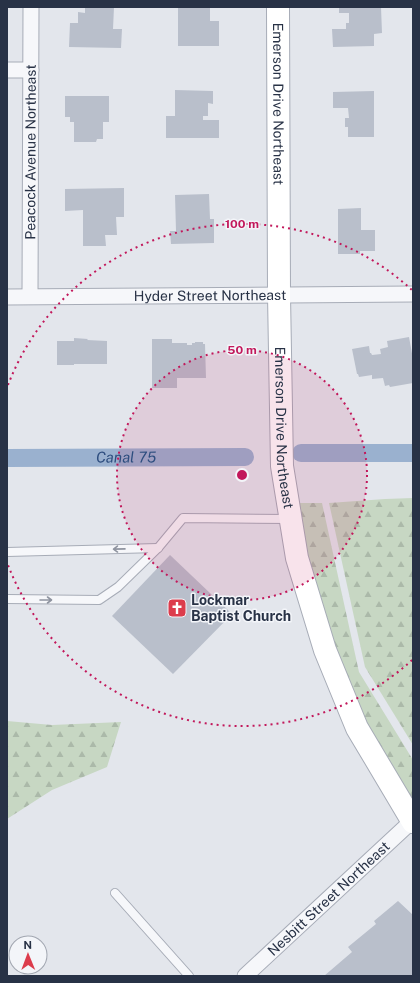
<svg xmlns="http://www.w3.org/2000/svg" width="420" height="983" font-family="'Public Sans',sans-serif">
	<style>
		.forest { fill: url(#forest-firs) }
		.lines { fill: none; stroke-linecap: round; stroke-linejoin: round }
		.canal { stroke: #9ab1cf; stroke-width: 18 }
		.building { fill: #b9bfcb }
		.lane-casing { stroke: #a7acb7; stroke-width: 10 }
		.street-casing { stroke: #a7acb7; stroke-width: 17 }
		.secondary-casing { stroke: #a7acb7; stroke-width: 24 }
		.lane { stroke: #f6f7fa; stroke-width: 8 }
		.street { stroke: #f6f7fa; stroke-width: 15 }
		.secondary { stroke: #fff; stroke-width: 22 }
		.oneway { stroke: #8f94a0 }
		.ring { fill: none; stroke: #c2185b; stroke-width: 2; stroke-dasharray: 2 4 }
		.labels { text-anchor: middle; stroke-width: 3; stroke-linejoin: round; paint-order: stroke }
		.street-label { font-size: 14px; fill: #283246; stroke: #f3f5f9 }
		.poi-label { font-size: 14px; font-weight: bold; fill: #283246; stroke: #f3f5f9; text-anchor: start }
		.water-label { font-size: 15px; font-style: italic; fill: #2e4e7f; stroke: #f3f5f9 }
		.centre { fill: #c2185b; stroke: #f3f5f9; stroke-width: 2 }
		.ring-label { font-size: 12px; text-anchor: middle; font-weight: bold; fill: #c2185b; stroke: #f3f5f9; stroke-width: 3; stroke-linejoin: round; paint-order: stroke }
	</style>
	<defs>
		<pattern id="forest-firs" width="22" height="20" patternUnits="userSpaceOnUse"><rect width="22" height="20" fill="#c7d7c3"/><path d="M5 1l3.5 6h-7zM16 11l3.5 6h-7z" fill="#abb9a9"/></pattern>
	</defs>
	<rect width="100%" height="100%" fill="#e3e6ec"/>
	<g class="forest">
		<polygon points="413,498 413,745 365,667 329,503 385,499"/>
		<polygon points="297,503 322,503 359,672 413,760 413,805 365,723 333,647 305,556"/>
		<polygon points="7,721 52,725 121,722 107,767 52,790 7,819"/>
	</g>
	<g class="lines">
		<g class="canal">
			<polyline points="301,453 413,453"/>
			<path id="s1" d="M7 458 245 457"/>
		</g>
	</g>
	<g class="building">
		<polygon points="85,7 114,7 113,29 122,29 121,48 69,47 70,23 78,23 78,12 85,13"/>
		<polygon points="187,7 210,7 210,21 219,21 219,46 178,46 178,8 187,8"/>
		<polygon points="339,7 381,7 382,33 374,34 374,46 333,47 332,29 346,29 346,23 349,23 349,13 339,13"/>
		<polygon points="175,90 213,91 213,104 208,103 208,116 203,116 203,120 219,120 219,138 166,138 166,116 175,116"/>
		<polygon points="374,91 374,137 348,137 348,127 345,127 345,118 349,118 348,108 333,108 333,92"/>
		<polygon points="65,96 109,96 109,122 103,122 103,139 97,139 96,142 74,142 74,122 70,122 70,117 65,117"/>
		<polygon points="124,188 124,217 116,217 117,235 105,235 106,246 83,246 83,210 65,211 65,189"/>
		<polygon points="209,194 210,219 214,219 214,243 171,244 170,231 176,231 175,195"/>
		<polygon points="361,208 361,230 375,230 375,251 360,251 360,254 338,254 338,209"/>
		<polygon points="409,337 413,359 413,383 390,387 389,385 385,386 383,378 372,379 372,375 359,377 358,374 357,374 352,349 369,346 370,353 371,353 372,355 381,354 380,349 388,347 387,341"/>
		<polygon points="74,338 88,339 87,340 107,341 107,364 74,364 74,365 57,365 57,341 74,341"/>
		<polygon points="152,339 172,339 172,343 187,343 187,345 192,345 192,343 195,343 195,342 203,342 203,344 205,344 206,378 177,378 177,388 152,388"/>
		<polygon points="170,555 232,614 173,674 112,616"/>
		<polygon points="398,901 413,915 413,976 324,976 352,952 348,947 376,924 374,921"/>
	</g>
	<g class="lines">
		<g class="lane-casing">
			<g id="lane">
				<polyline points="7,552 158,548"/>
				<polyline points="7,599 99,600 118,587 158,548 183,518 290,519"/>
				<polyline points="115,893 189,976"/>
			</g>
		</g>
		<g class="street-casing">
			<g id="street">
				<polyline points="7,70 31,70"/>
				<path id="s2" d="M30 296 31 7"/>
				<path id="s3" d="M7 297 413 294"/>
				<path id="s4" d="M245 976 412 821"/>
			</g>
		</g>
		<g class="secondary-casing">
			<g id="secondary">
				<path id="s5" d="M278 7 279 295 282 466 297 558 325 650 357 728 413 822"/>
			</g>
		</g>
		<use href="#lane" class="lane"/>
		<use href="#street" class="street"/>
		<use href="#secondary" class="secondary"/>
	</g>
	<defs><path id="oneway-shaft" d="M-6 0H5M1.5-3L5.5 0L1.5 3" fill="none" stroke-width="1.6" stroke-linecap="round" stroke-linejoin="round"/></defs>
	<g class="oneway">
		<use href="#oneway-shaft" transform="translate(119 549) rotate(179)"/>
		<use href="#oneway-shaft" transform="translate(46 600)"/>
	</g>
	<circle cx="242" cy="475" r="125" fill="#c2185b" fill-opacity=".12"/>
	<g class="ring">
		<circle cx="242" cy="475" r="125"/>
		<path d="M412 660A251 251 0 0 1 8 565M8 385A251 251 0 0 1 412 290"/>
	</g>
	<defs>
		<g id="church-square" transform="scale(1)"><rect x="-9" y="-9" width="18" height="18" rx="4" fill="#dc3c4c" stroke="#f3f5f9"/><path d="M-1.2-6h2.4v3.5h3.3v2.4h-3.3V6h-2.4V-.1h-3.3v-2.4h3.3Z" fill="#fff"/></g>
	</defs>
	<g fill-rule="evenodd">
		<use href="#church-square" x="177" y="608"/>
	</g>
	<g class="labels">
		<g class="street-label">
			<text dy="5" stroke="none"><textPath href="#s5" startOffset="97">Emerson Drive Northeast</textPath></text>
			<text dy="5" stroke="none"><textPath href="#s2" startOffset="144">Peacock Avenue Northeast</textPath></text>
			<text dy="5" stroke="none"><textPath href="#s3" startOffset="203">Hyder Street Northeast</textPath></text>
			<text dy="5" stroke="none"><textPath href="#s5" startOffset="421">Emerson Drive Northeast</textPath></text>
			<text dy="5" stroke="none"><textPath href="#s4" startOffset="114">Nesbitt Street Northeast</textPath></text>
		</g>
		<g class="poi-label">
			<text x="191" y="605">Lockmar<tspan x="191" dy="16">Baptist Church</tspan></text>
		</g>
		<g class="water-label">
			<text dy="5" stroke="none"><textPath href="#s1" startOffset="119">Canal 75</textPath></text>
		</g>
	</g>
	<circle cx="242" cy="475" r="6" class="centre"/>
	<g class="ring-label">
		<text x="242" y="228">100 m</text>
		<text x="242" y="354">50 m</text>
	</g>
	<rect width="420" height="983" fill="none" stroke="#283246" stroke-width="16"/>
	<g transform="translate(28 955) rotate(359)"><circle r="19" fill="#f3f5f9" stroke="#a2a7b1"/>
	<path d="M0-3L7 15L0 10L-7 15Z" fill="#dc3c4c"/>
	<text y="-6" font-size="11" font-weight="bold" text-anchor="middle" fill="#283246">N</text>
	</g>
</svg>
